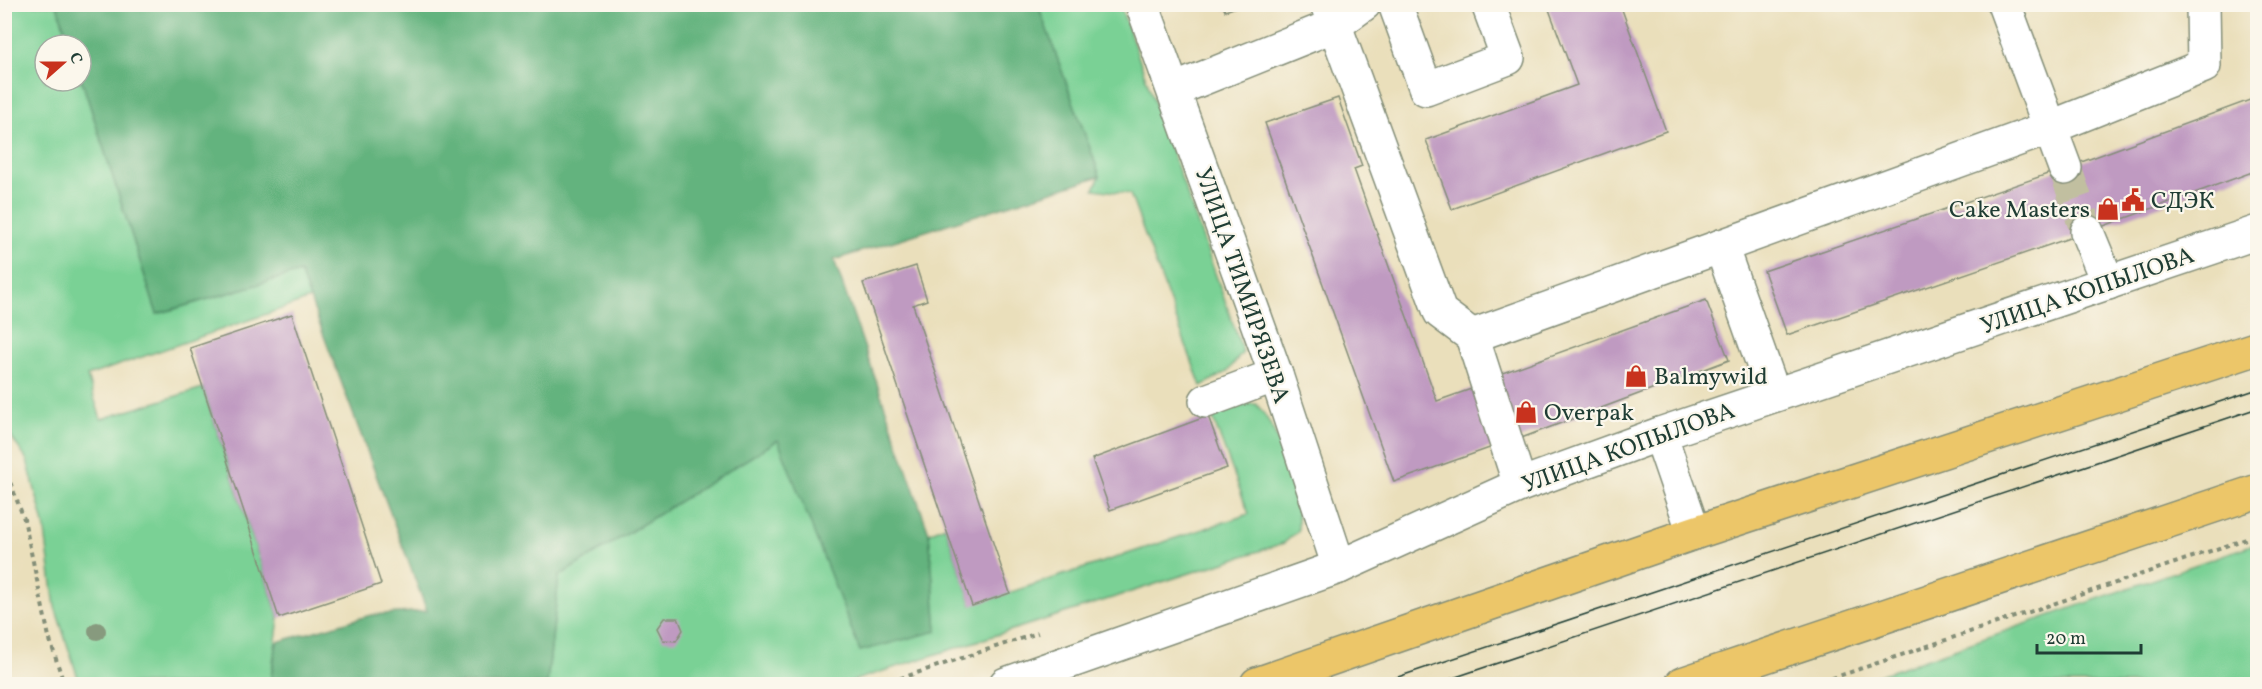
<svg xmlns="http://www.w3.org/2000/svg" width="2262" height="689" font-family="Vollkorn,serif">
	<style>
		.green { fill: #7ad195; stroke: #4c8764; stroke-width: 1.5 }
		.forest { fill: #63b37e; stroke: #417859; stroke-width: 1.5 }
		.building { fill: #bf9ac1 }
		.lines { fill: none; stroke-linecap: round; stroke-linejoin: round }
		.minor-tunnel { stroke: #c1bfa0; stroke-width: 33; stroke-dasharray: 33 16; stroke-linecap: butt }
		.minor-casing { stroke: #848e78; stroke-width: 36 }
		.major-casing { stroke: #848e78; stroke-width: 36 }
		.path { stroke: #848e78; stroke-width: 4; stroke-dasharray: 4.5 4.5; stroke-linecap: butt }
		.minor { stroke: #fff; stroke-width: 33 }
		.major { stroke: #ecc669; stroke-width: 33 }
		.tram { stroke: #1f3d34; stroke-width: 1.5 }
		.tree { fill: #879a7e }
		.labels { text-anchor: middle; stroke-width: 4.5; stroke-linejoin: round; paint-order: stroke }
		.poi-label { font-size: 24px; fill: #1f3d34; stroke: #fbf7ec; text-anchor: start }
		.street-label { font-size: 24px; fill: #1f3d34; stroke: #fbf7ec }
	</style>
	<rect width="100%" height="100%" fill="#fbf7ec"/>
	<filter id="ink" filterUnits="userSpaceOnUse"><feTurbulence type="fractalNoise" baseFrequency=".0167" numOctaves="2"/><feDisplacementMap in="SourceGraphic" scale="12" xChannelSelector="R" yChannelSelector="G"/><feConvolveMatrix kernelMatrix="1 2 1 2 8 2 1 2 1" color-interpolation-filters="sRGB"/></filter>
	<filter id="wash" filterUnits="userSpaceOnUse"><feTurbulence type="fractalNoise" baseFrequency=".008" numOctaves="4" result="noise"/><feDisplacementMap in="SourceGraphic" scale="24" xChannelSelector="R" yChannelSelector="G"/><feGaussianBlur stdDeviation="1.35" result="paint"/><feColorMatrix in="noise" values="0 0 0 0 0 0 0 0 0 0 0 0 0 0 0 0 0 1.4 0 .05"/><feComposite in="paint" operator="in"/></filter>
	<g filter="url(#wash)">
		<rect width="100%" height="100%" fill="#eadfbb"/>
		<g class="green">
			<polygon points="5,5 57,5 70,45 45,45 45,81 81,81 81,78 157,314 300,272 310,299 87,376 101,419 203,388 279,618 270,684 80,684 55,607 44,524 27,460 12,438 5,413"/>
			<polygon points="1038,5 1120,5 1243,352 1227,372 1201,386 1130,194 1094,189 1100,176"/>
			<path d="M1228 404H1256C1279 428 1300 498 1298 531L1284 543 843 684H547L559 576 778 440 937 631 929 533 945 526 972 605 1249 514 1210 411Z"/>
			<polygon points="2257,543 2257,684 1854,684"/>
		</g>
		<polygon class="forest" points="57,5 1038,5 1100,176 834,260 929,533 937,631 860,651 778,440 559,576 547,684 270,684 277,642 371,615 427,611 300,272 157,314 81,78 81,45 70,45"/>
		<g id="blocks">
			<g class="building">
				<polygon points="1222,4 1242,4 1242,5 1225,11"/>
				<polygon points="1547,4 1620,4 1666,131 1452,209 1426,140 1577,85"/>
				<polygon points="2258,97 2258,170 2087,232 1787,335 1764,271 2065,168"/>
				<polygon points="1338,98 1362,166 1354,169 1437,401 1477,387 1498,445 1394,482 1265,123"/>
				<polygon points="916,266 927,300 913,305 1010,593 972,606 863,283"/>
				<polygon points="1706,300 1729,360 1516,440 1494,376"/>
				<polygon points="292,314 381,584 279,618 190,348"/>
				<polygon points="1208,416 1227,468 1110,510 1092,459"/>
				<polygon points="664,618 678,618 683,630 676,641 663,640 657,628"/>
			</g>
		</g>
	</g>
	<g filter="url(#ink)">
		<use href="#blocks" fill-opacity="0" stroke="#848e78" stroke-width="1.5"/>
		<g class="lines">
			<polyline class="minor-tunnel" points="2065,168 2087,232"/>
			<g class="minor-casing">
				<g id="minor">
					<polyline points="1142,4 1276,375 1339,567"/>
					<polyline points="1327,4 1440,312 1472,336 1520,485"/>
					<polyline points="1395,4 1426,89 1508,58 1488,4"/>
					<polyline points="2004,4 2065,168"/>
					<polyline points="1174,90 1335,25 1364,4"/>
					<polyline points="2087,232 2108,283"/>
					<polyline points="1721,246 1774,395"/>
					<polyline points="1472,336 2049,128 2204,66 2203,4"/>
					<polyline points="1206,401 1276,375"/>
					<polyline points="1660,434 1694,533"/>
					<polyline points="1006,684 1339,567 1520,485 1660,434 2258,232"/>
				</g>
			</g>
			<g class="major-casing">
				<g id="major">
					<polyline points="1257,684 1694,533 2258,348"/>
					<polyline points="1682,684 2258,491"/>
				</g>
			</g>
			<g class="path">
				<polyline points="4,466 24,519 49,637 64,684"/>
				<polyline points="883,684 1038,633"/>
				<polyline points="1815,684 2258,535"/>
			</g>
			<use href="#minor" class="minor"/>
			<use href="#major" class="major"/>
			<g class="tram">
				<polyline points="1377,684 2258,389"/>
				<polyline points="1435,684 2258,408"/>
			</g>
		</g>
		<circle class="tree" cx="97" cy="631" r="9"/>
	</g>
	<defs>
		<g id="civic-bare" transform="scale(1.8)"><path d="M-.6-6.5H3V-4.5H.6V-3L4-1V1h2V6H-6V1h2V-1L-.6-3ZM-1.2 2.5V6h2.4V2.5Z" fill="#c8321e" stroke="#fbf7ec" stroke-width="2.5" paint-order="stroke"/></g>
		<g id="shop-bare" transform="scale(1.8)"><path d="M-5-2.5h2.3a2.7 3.5 0 0 1 5.4 0H5L5.5 6h-11ZM-1.5-2.5h3a1.5 2.3 0 0 0-3 0Z" fill="#c8321e" stroke="#fbf7ec" stroke-width="2.5" paint-order="stroke"/></g>
	</defs>
	<g fill-rule="evenodd">
		<use href="#civic-bare" x="2133" y="200"/>
		<use href="#shop-bare" x="2108" y="209"/>
		<use href="#shop-bare" x="1636" y="376"/>
		<use href="#shop-bare" x="1526" y="412"/>
	</g>
	<g class="labels">
		<g class="poi-label">
			<text x="2151" y="208">СДЭК</text>
			<text x="2090" y="217" text-anchor="end">Cake Masters</text>
			<text x="1654" y="384">Balmywild</text>
			<text x="1544" y="420">Overpak</text>
		</g>
		<g class="street-label">
			<text transform="translate(1243 285) rotate(71)" y="8">УЛИЦА ТИМИРЯЗЕВА</text>
			<text transform="translate(2087 290) rotate(-19)" y="8">УЛИЦА КОПЫЛОВА</text>
			<text transform="translate(1628 447) rotate(-20)" y="8">УЛИЦА КОПЫЛОВА</text>
		</g>
	</g>
	<rect width="2262" height="689" fill="none" stroke="#fbf7ec" stroke-width="24"/>
	<g transform="translate(63 63) rotate(69)"><circle r="28" fill="#fbf7ec" stroke="#a3ada2" stroke-width="1.5"/>
	<path d="M0-4.5L10 22L0 15L-10 22Z" fill="#c8321e"/>
	<text y="-9" font-size="16" font-weight="bold" text-anchor="middle" fill="#1f3d34">С</text>
	</g>
	<path d="M2037 644v9h104v-9" fill="none" stroke="#1f3d34" stroke-width="3"/>
	<text x="2046" y="644" font-size="18" fill="#1f3d34" stroke="#fbf7ec" stroke-width="4.5" paint-order="stroke">20 m</text>
</svg>
